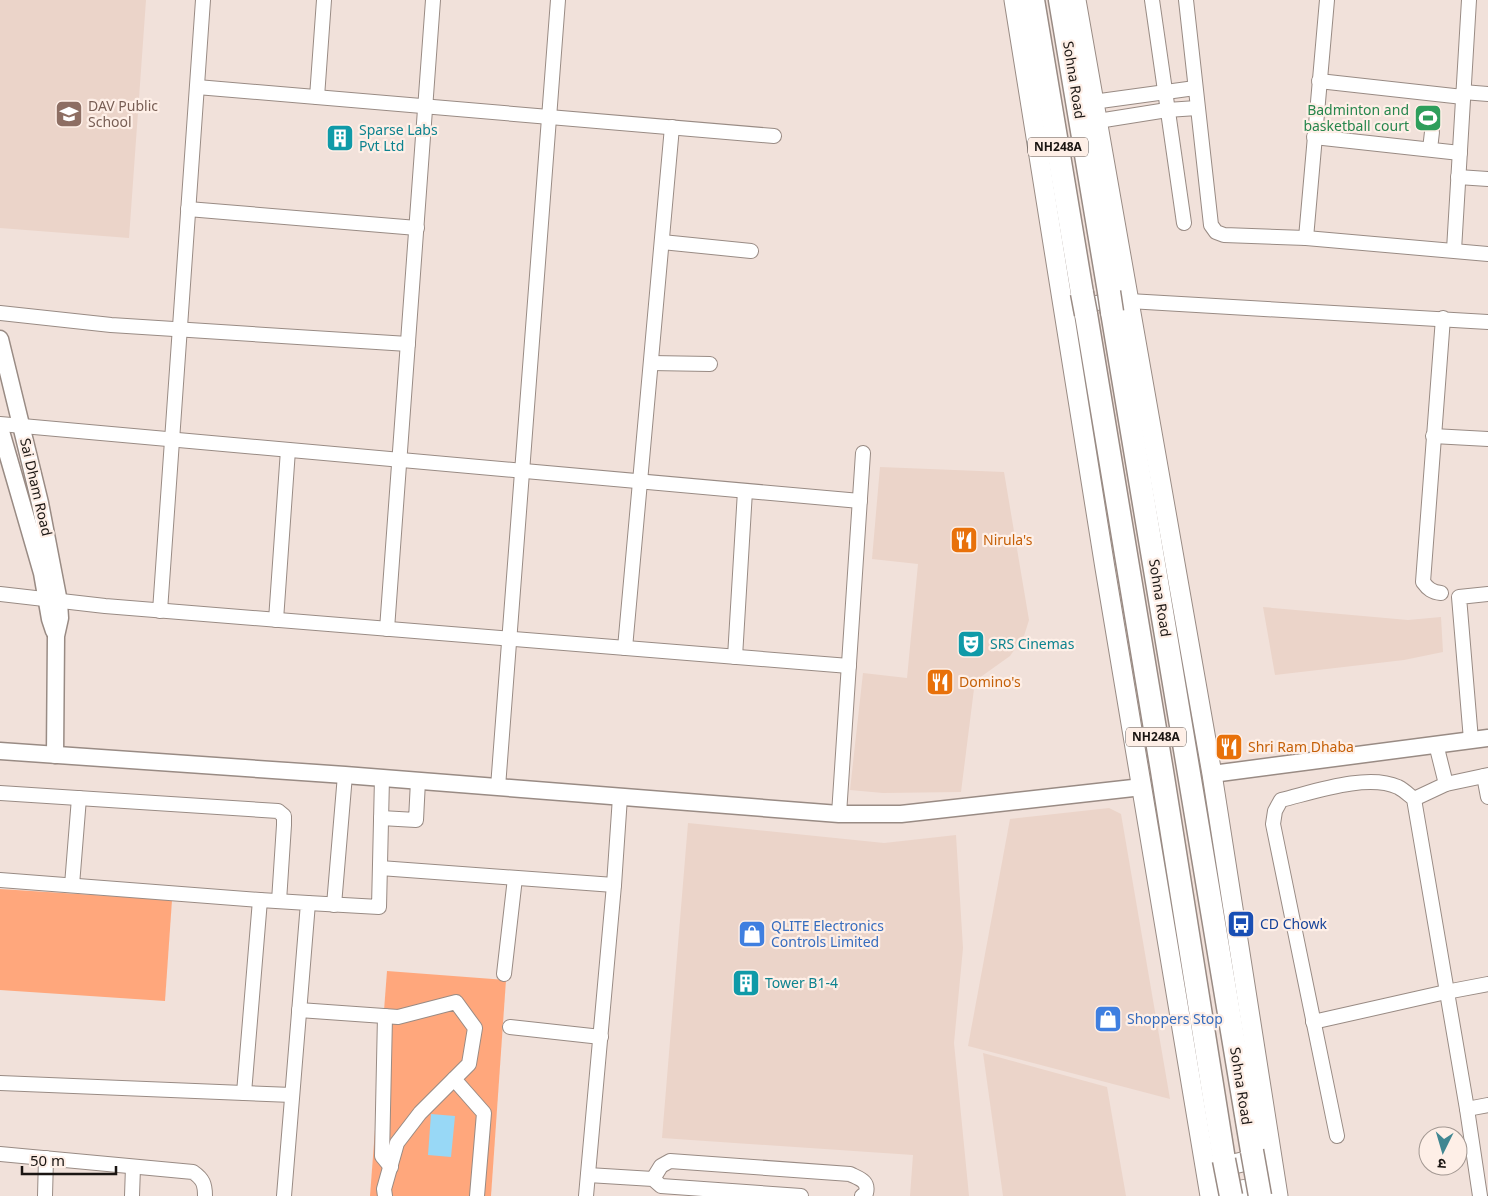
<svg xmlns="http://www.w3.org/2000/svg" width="1488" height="1196" font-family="'Noto Sans','Noto Sans Devanagari',sans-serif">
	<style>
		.built { fill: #ebd4c9 }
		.green { fill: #ffa77c }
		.water { fill: #98d8f6 }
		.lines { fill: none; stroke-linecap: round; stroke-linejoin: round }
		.minor-casing { stroke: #998b84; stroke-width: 16 }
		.tertiary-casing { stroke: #998b84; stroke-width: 19 }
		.secondary-casing { stroke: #998b84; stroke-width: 21 }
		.trunk-casing { stroke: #998b84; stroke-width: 25 }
		.minor { stroke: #fff; stroke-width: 14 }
		.tertiary { stroke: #fff; stroke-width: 16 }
		.secondary { stroke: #fff; stroke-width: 19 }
		.trunk { stroke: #fff; stroke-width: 22 }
		.trunk-bridge-casing { stroke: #998b84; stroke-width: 25; stroke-linecap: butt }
		.trunk-bridge { stroke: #fff; stroke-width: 22 }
		.labels { text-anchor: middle; stroke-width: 4.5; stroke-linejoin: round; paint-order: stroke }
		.shield { fill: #feefe7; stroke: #5e5652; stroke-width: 1 }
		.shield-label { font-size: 12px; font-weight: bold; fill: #1a1512 }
		.street-label { font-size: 14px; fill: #1a1512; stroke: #feefe7 }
		.education-label { font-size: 14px; fill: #785e54; stroke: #feefe7; text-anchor: start }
		.leisure-label { font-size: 14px; fill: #27864d; stroke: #feefe7; text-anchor: end }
		.culture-label { font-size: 14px; fill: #0d838f; stroke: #feefe7; text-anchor: start }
		.food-label { font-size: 14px; fill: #c56008; stroke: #feefe7; text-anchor: start }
		.transit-label { font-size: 14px; fill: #164399; stroke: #feefe7; text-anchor: start }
		.shop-label { font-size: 14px; fill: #366cbe; stroke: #feefe7; text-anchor: start }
	</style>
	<rect width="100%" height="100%" fill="#f1e1da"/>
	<g class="built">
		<polygon points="0,0 146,0 129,238 0,228"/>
		<polygon points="880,467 1004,472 1029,620 1024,636 1010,656 975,681 961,792 883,793 850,790 863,673 907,678 918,564 872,559"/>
		<polygon points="1263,607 1408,620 1441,617 1443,652 1404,660 1275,675"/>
		<polygon points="1109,808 1121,814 1170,1099 968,1046 1010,819"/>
		<polygon points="688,823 884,843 956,835 963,948 954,1043 969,1196 910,1196 913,1155 662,1138"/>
		<polygon points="983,1053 1107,1087 1126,1196 1003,1196"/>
	</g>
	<g class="green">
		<polygon points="0,889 172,900 165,1001 0,990"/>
		<polygon points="387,971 506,980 491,1196 370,1196"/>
	</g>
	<polygon class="water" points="431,1114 455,1116 451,1157 428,1155"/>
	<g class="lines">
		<g class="minor-casing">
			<g id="minor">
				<polyline points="1152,0 1184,223"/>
				<polyline points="1186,0 1211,225 1216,232 1224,235 1306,238 1488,254"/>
				<polyline points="1319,81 1463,97"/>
				<polyline points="197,87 774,136"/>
				<polyline points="1463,92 1488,94"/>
				<polyline points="317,97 324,0"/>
				<polyline points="1093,102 1195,88"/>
				<polyline points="1098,121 1167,110 1197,108"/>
				<polyline points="1314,137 1460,153"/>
				<polyline points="1430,149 1432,132"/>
				<polyline points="1458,177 1488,179"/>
				<polyline points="188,209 417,228"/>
				<polyline points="1306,238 1327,0"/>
				<polyline points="662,242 751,251"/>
				<polyline points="1454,250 1469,0"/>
				<polyline points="1077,304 1129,301 1488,322"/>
				<polyline points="0,313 111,325 408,344"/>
				<polyline points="651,363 710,364"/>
				<polyline points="0,424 860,501"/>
				<polyline points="1433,436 1488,439"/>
				<path d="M1441 593C1432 592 1428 589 1423 582L1443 318"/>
				<polyline points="0,594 105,606 849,666"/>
				<polyline points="160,611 203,0"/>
				<polyline points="276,620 288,450"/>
				<polyline points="387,629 433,0"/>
				<polyline points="625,648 672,127"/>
				<polyline points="735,657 745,491"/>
				<polyline points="1471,740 1459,597 1488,594"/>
				<polyline points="1436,744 1446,784"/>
				<polyline points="1484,776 1488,797"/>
				<polyline points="498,787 558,0"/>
				<polyline points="0,793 278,811 284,816 284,825 279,901"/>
				<polyline points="1414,799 1446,784 1488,775"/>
				<polyline points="839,814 863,453"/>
				<polyline points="381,818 416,820 418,781"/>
				<polyline points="380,868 614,885"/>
				<polyline points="0,880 260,900"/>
				<polyline points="72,885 79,798"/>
				<polyline points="308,903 379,907 382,778"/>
				<polyline points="334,905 345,775"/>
				<polyline points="504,974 515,878"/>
				<polyline points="299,1010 398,1017 456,1002 475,1028 469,1064 420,1113 397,1143 384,1189 385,1196"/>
				<polyline points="385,1016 382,1156 391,1167"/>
				<polyline points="1313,1022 1446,992 1488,984"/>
				<polyline points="510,1027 601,1037"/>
				<polyline points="454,1079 484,1113 477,1196"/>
				<polyline points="0,1083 292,1095"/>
				<polyline points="244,1093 260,900 308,903 284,1196"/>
				<polyline points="1467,1109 1488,1105"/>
				<path d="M1337 1136 1273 824 1275 811 1281 800C1314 792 1367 773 1398 787 1404 790 1409 795 1414 799L1467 1109 1480 1196"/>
				<path d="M0 1154 193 1172C203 1179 205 1184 205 1196"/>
				<polyline points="588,1175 653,1179 661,1186 801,1196"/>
				<path d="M653 1179 661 1166 670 1161 850 1174C860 1179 869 1181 866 1193L862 1196"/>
				<polyline points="45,1196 46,1158"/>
				<polyline points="132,1196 133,1167"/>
				<polyline points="586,1196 614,885 620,797"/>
			</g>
		</g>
		<g class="tertiary-casing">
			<g id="tertiary">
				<polyline points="0,339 40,503 59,602 60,618 56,636 55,755"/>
				<polyline points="0,428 42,573 50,619 54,631"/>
				<polyline points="0,751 345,775 839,814 901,814 1142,787"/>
				<polyline points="1212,774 1488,738"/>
			</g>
		</g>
		<g class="secondary-casing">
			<g id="secondary">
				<polyline points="1014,0 1105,568 1210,1196"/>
				<polyline points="1076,0 1212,774 1278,1196"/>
				<polyline points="1212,1169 1268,1156"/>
				<polyline points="1216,1194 1273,1185"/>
			</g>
		</g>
		<g class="trunk-casing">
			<g id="trunk">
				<polyline points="1033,0 1082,293"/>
				<polyline points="1060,0 1109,292"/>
				<polyline points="1112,312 1252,1151"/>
				<polyline points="1086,314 1162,771 1224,1160"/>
			</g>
		</g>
		<use href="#minor" class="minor"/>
		<use href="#tertiary" class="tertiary"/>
		<use href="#secondary" class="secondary"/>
		<use href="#trunk" class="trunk"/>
		<g class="trunk-bridge-casing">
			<g id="trunk-bridge">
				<polyline points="1109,292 1112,312"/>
				<polyline points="1082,293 1086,314"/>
				<polyline points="1252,1151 1260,1196"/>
				<polyline points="1224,1160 1231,1196"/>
			</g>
		</g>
		<use href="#trunk-bridge" class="trunk-bridge"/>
	</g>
	<defs>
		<g id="school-square" transform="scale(1.4375)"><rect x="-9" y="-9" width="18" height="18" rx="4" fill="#8d6e63" stroke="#feefe7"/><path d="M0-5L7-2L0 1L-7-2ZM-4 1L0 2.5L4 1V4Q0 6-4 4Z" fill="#fff"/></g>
		<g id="stadium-square" transform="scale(1.4375)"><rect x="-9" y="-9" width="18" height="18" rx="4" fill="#2e9e5b" stroke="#feefe7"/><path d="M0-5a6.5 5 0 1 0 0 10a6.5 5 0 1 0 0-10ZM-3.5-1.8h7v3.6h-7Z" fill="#fff"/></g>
		<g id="building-square" transform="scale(1.4375)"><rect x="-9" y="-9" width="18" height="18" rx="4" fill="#0f9aa8" stroke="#feefe7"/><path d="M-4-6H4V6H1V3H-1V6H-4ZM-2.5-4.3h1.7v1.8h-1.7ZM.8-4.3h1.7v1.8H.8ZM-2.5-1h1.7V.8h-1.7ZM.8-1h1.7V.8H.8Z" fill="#fff"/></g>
		<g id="restaurant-square" transform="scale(1.4375)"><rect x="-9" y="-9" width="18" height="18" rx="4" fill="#e8710a" stroke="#feefe7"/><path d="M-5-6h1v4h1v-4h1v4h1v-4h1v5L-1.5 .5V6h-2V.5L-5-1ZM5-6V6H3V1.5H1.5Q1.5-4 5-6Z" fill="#fff"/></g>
		<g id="theatre-square" transform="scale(1.4375)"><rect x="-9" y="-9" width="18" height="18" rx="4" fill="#0f9aa8" stroke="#feefe7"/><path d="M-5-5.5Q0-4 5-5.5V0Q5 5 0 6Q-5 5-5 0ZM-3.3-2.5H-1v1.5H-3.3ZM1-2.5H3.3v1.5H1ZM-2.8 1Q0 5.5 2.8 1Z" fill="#fff"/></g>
		<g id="bus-square" transform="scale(1.4375)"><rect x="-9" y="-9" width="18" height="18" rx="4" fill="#1a4fb4" stroke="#feefe7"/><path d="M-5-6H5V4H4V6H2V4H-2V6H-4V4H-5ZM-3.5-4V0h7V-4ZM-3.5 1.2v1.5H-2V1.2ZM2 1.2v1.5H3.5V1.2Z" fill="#fff"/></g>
		<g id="shop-square" transform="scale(1.4375)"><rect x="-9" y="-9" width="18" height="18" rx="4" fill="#3f7fe0" stroke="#feefe7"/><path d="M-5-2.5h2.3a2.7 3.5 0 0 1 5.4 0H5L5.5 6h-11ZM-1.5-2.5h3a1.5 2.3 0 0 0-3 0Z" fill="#fff"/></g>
	</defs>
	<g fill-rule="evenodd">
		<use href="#school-square" x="69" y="114"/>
		<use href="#stadium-square" x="1428" y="118"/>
		<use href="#building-square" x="340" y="138"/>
		<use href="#restaurant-square" x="964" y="540"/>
		<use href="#theatre-square" x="971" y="644"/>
		<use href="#restaurant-square" x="940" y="682"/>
		<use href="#restaurant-square" x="1229" y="747"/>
		<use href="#bus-square" x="1241" y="924"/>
		<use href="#shop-square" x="752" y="934"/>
		<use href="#building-square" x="746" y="983"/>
		<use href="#shop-square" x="1108" y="1019"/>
	</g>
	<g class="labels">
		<g class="shield">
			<rect x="1028" y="137.5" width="60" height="19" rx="4"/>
			<rect x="1126" y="727.5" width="60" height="19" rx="4"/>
		</g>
		<g class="shield-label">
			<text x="1058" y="151">NH248A</text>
			<text x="1156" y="741">NH248A</text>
		</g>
		<g class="street-label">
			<text transform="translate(1074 80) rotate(81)" y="5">Sohna Road</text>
			<text transform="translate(36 487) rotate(77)" y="5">Sai Dham Road</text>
			<text transform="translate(1160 598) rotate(81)" y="5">Sohna Road</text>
			<text transform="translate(1241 1086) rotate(81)" y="5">Sohna Road</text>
		</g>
		<g class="education-label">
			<text x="88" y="111">DAV Public<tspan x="88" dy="16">School</tspan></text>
		</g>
		<g class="leisure-label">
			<text x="1409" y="115">Badminton and<tspan x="1409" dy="16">basketball court</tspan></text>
		</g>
		<g class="culture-label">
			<text x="359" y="135">Sparse Labs<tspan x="359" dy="16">Pvt Ltd</tspan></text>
			<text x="990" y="649">SRS Cinemas</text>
			<text x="765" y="988">Tower B1-4</text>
		</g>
		<g class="food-label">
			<text x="983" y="545">Nirula's</text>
			<text x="959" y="687">Domino's</text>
			<text x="1248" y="752">Shri Ram Dhaba</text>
		</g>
		<g class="transit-label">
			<text x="1260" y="929">CD Chowk</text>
		</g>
		<g class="shop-label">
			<text x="771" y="931">QLITE Electronics<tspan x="771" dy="16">Controls Limited</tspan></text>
			<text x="1127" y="1024">Shoppers Stop</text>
		</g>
	</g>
	<g transform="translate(1443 1151) rotate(185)"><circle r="24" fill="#feefe7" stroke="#a39892"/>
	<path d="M0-4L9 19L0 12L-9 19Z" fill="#418792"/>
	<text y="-8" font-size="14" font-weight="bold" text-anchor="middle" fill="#1a1512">उ</text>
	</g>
	<path d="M22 1166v8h94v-8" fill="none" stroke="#1a1512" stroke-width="2.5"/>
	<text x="30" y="1166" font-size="15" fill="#1a1512" stroke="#feefe7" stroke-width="4" paint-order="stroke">50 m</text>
</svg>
